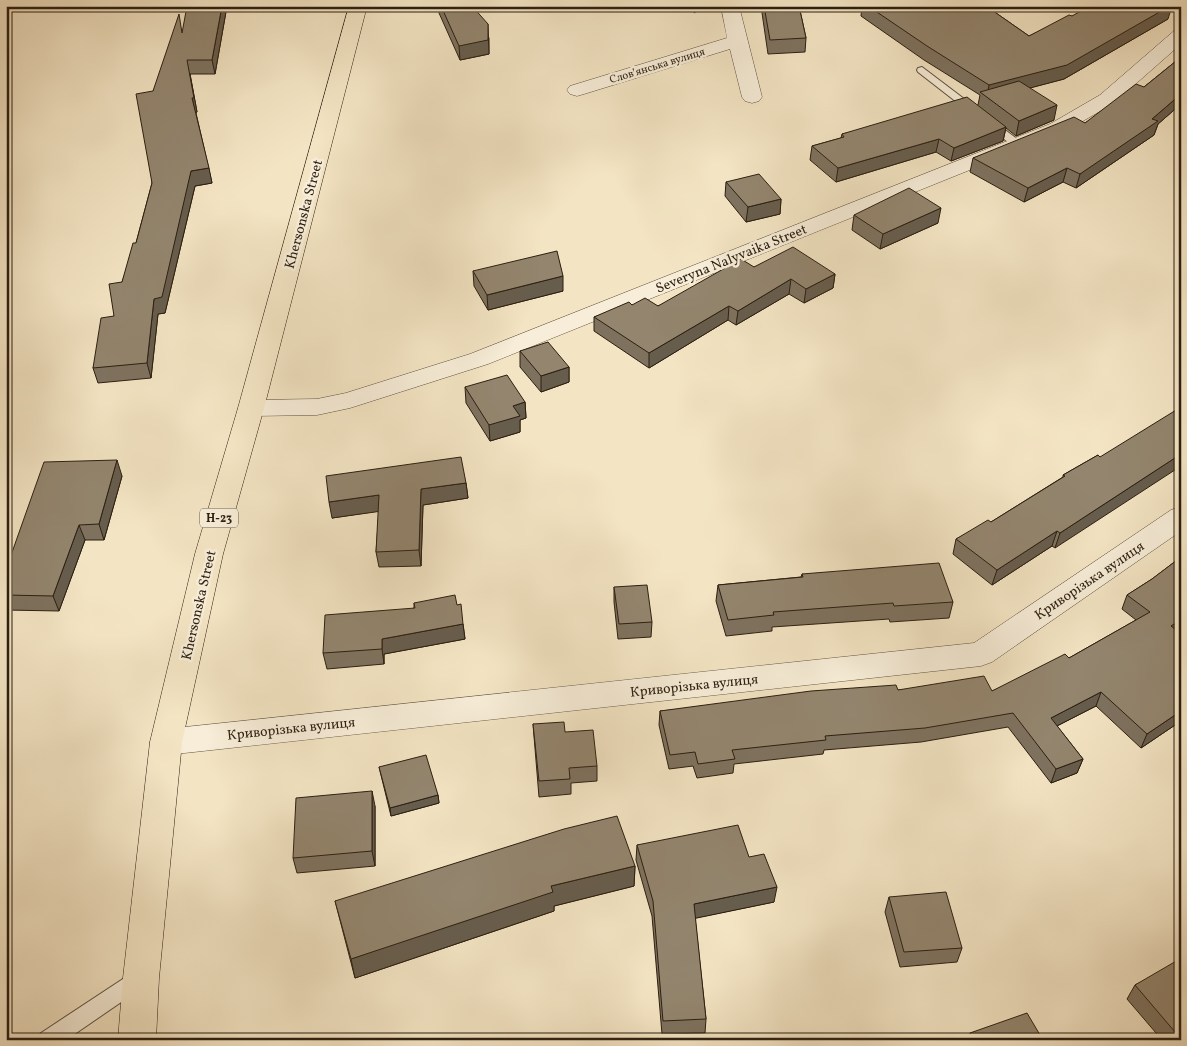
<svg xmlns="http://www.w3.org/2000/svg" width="1187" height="1046" font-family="Vollkorn,serif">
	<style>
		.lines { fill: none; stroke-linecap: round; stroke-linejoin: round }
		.service-casing { stroke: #5e503e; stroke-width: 2 }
		.minor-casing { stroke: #5e503e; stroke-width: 1 }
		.primary-casing { stroke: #2c1f11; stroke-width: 1 }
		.service { fill: #f7edd8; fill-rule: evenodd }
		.minor { fill: #f7edd8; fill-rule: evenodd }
		.primary { fill: #f3e4c3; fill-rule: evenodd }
		.wall { fill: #7e725f; stroke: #2c1f11 }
		.shaded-wall { fill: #675d4d; stroke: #2c1f11 }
		.building { fill: #93856e; stroke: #2c1f11 }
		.labels { text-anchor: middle; stroke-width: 5; stroke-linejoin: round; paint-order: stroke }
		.far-street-label { font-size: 11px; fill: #2c1f11; stroke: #f7edd8 }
		.shield { fill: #f7edd8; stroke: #695d4d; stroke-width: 1 }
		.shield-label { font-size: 12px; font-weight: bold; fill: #2c1f11 }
		.street-label { font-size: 14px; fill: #2c1f11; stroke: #f7edd8 }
	</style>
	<rect width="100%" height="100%" fill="#f3e4c3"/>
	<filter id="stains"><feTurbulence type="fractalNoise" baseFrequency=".004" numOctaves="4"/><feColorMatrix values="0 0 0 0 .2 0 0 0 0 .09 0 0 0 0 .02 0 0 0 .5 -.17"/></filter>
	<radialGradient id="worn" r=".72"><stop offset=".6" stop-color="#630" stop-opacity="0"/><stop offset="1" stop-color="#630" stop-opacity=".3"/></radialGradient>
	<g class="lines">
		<g class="service-casing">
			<g id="service">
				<polygon points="922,67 1021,142 1023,144 1021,146 1013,146 918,72 917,70 918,68"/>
				<polygon points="139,970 146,973 149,979 146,985 66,1040 38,1040 41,1033 132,973"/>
			</g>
		</g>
		<g class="minor-casing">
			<g id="minor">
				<polygon points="721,6 739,6 762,97 759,101 752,103 745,101 742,97 730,49 584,94 577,96 570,94 567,90 570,86 727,38"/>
				<polygon points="1181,29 1181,44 1114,103 1064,132 488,364 350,408 317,415 251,416 242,414 238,408 242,402 251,400 317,399 346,393 470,354 1050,124 1100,95 1175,30"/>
				<polygon points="1181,507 1181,531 992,662 981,666 166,755 155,751 150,742 155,733 166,729 974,643 1171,510"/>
			</g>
		</g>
		<g class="primary-casing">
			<polygon id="primary" points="349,6 367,6 264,408 223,554 182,742 159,978 156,1040 118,1040 123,978 150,742 195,554 238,408"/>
		</g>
		<use href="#service" class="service"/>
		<use href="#minor" class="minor"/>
		<use href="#primary" class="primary"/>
	</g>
	<g class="wall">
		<polygon points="227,6 215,74 190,74 197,112 196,113 212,183 195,186 165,313 158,314 151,378 98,383 93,368 114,316 122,282 136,243 152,183 153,91"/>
		<polygon points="439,6 472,6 489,38 489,54 460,60 439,13"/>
		<polygon points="686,6 695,6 695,13"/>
		<polygon points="761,6 799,6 806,38 805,52 768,54"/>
		<polygon points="862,6 986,6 1029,36 1072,16 1168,19 1064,79 1029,88 1054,120 1016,136 1006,128 1003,141 951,161 936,152 836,182 810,160 812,146 841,138 842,134 978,105 980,95 924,60 861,16"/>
		<polygon points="1181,57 1181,104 1158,124 1154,135 1076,188 1063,182 1024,202 970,172 973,158 1085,123 1144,87"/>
		<polygon points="726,182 781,199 780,214 746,222 725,196"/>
		<polygon points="854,215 938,223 880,249 852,230"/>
		<polygon points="754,267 835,274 833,288 804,303 789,294 736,325 728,320 649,368 594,331 594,317 632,305 658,306"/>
		<polygon points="473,271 563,291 488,310 474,286"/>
		<polygon points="520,351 569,367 569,382 541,392 520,367"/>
		<polygon points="465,387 525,402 526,418 520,420 520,432 490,441 466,403"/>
		<polygon points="1098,455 1055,548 1052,546 992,585 953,554 956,539 991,522 1063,477 1063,475"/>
		<polygon points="122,476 104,540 85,540 59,611 6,610 6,557 10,558"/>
		<polygon points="466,483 468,498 423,505 421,566 379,567 376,552 379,511 332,518"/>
		<polygon points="1181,557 1181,630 1178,632 1181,634 1181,721 1141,748 1096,706 1057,726 1083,759 1077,773 1051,783 1008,727 921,742 824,750 823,754 734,764 733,773 697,778 693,766 669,769 659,725 660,711 898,690 992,691 1069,658 1136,620 1122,609 1127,595 1152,579"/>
		<polygon points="802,574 953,602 949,618 890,622 889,619 772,627 772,631 726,636 716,601 718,585 801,577"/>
		<polygon points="614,587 652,622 651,637 618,639 614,602"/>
		<polygon points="414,603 463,624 465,639 384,654 384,664 327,669 323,653 414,608"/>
		<polygon points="533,724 565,732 597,766 597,781 571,783 571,794 539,797"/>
		<polygon points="379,767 438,795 439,803 391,816"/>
		<polygon points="375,806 375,866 297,873 293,858"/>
		<polygon points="637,845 749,857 774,902 695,918 706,1019 705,1033 662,1034 652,916 636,860"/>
		<polygon points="635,866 634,886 554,906 554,911 355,978 335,901"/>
		<polygon points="889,897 962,948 957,962 900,967 885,912"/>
		<polygon points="1181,963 1181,1040 1162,1040 1127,999 1135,985"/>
		<polygon points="970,1033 1043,1040 968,1040"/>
	</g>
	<g class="shaded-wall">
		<polygon points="222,6 227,6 215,74 212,60"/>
		<polygon points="1170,6 1172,6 1168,19 1064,79 989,99 987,97 989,85"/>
		<polygon points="488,24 489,54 460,60 459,46"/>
		<polygon points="190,74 197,112 195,113 192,98"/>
		<polygon points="1181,94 1181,104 1158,124 1154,135 1076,188 1080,174 1152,119"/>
		<polygon points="1057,105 1054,120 1016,136 1019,121"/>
		<polygon points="1006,127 1003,141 951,161 954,148"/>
		<polygon points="939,139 936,152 836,182 838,168"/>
		<polygon points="209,168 212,183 195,186 165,313 158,314 151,378 147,363 154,299 191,171"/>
		<polygon points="1067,168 1063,182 1024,202 1028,188"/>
		<polygon points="781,199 780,214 746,222 748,207"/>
		<polygon points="941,208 938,223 880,249 883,234"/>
		<polygon points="835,274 833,288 804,303 806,289"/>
		<polygon points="563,276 563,291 488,310 487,295"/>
		<polygon points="791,279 789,294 736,325 738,311"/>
		<polygon points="729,306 728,320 649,368 649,353"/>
		<polygon points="569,367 569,382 541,392 541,376"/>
		<polygon points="525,402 526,418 520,420 520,432 490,441 489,425 513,406"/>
		<polygon points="1181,454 1181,466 1055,548 1060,533"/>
		<polygon points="117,460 122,476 104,540 99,524"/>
		<polygon points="466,483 468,498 423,505 421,566 419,550 421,489"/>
		<polygon points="379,495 382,511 332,518 329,502"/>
		<polygon points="79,525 85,540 59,611 53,596"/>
		<polygon points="1057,531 1052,546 992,585 997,570"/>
		<polygon points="1181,620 1181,630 1165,641 1171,626"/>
		<polygon points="463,624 465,639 384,654 384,664 382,649 382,639"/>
		<polygon points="1101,692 1096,706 1045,732 1051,718"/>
		<polygon points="1181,711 1181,721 1141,748 1147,734"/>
		<polygon points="1083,759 1077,773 1051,783 1056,769"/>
		<polygon points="372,791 375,806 375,866 372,851"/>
		<polygon points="438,795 439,803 391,816 390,808"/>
		<polygon points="635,866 634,886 554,906 554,911 355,978 351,959 551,886"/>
		<polygon points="777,887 774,902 692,919 694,904"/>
	</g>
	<g class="building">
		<polygon points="187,6 222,6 212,60 187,60 194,98 192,98 209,168 191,171 162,297 154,299 147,363 93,368 101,318 114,316 109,284 122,282 133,243 136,243 152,183 136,94 153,91 179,14 182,33"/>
		<polygon points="441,6 472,6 488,24 488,40 459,46"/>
		<polygon points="764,6 799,6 806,38 770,40"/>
		<polygon points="868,6 986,6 1029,36 1069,15 1072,16 1090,6 1170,6 1067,65 989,85 927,46"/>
		<polygon points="1181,57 1181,94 1152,119 1158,121 1080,174 1067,168 1028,188 973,158 1074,117 1085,123 1136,84 1144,87"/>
		<polygon points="1019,81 1057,105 1019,121 980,92"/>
		<polygon points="967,97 1006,127 954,148 939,139 838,168 812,146 844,137 842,134"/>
		<polygon points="759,174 781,199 748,207 726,182"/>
		<polygon points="909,188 941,208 883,234 854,215"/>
		<polygon points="793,247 835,274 806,289 791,279 738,311 729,306 649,353 594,317 629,302 632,305 645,298 658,306 741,259 754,267"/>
		<polygon points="557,251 563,276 487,295 473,271"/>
		<polygon points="548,342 569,367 541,376 520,351"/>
		<polygon points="507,375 525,402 513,406 520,416 489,425 465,387"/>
		<polygon points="1181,407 1181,454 1060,533 1057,531 997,570 956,539 988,520 991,522 1065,476 1063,475 1098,455 1100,457"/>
		<polygon points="461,457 466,483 421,489 419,550 376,552 379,495 329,502 326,476"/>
		<polygon points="117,460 99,524 79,525 53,596 6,595 6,557 10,558 44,462"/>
		<polygon points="1181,557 1181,620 1171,626 1181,634 1181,711 1147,734 1101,692 1051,718 1083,759 1056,769 1013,713 925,728 825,736 826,740 732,750 735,759 698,764 695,752 670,755 660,711 811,691 896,685 898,690 984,676 992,691 1065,654 1069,658 1150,612 1127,595 1152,579"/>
		<polygon points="939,563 953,602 894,606 893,603 773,612 774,615 728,620 718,585 803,577 802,574"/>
		<polygon points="647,585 652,622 619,624 614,587"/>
		<polygon points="455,595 457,605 461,604 463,624 382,639 382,649 323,653 325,615 415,608 414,603"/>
		<polygon points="564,722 565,732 593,730 597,766 569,768 570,779 539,781 533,724"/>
		<polygon points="426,755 438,795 390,808 379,767"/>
		<polygon points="372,791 372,851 293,858 296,798"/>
		<polygon points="617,816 635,866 551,886 553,892 351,959 335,901 564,829"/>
		<polygon points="738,825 749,857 764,854 777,887 694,904 706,1019 663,1021 653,901 637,845"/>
		<polygon points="946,892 962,948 904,952 889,897"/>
		<polygon points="1178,960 1181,963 1181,1039 1135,985"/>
		<polygon points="1027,1013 1043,1040 974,1040 970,1033"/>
	</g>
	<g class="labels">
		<g class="far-street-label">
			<text transform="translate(657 65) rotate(-17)" y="4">Словʼянська вулиця</text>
		</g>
		<rect class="shield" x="200" y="508.5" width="38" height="19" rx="4"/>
		<g class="shield-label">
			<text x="219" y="522">Н-23</text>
		</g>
		<g class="street-label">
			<text transform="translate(303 214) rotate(-75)" y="5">Khersonska Street</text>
			<text transform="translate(731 258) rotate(-22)" y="5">Severyna Nalyvaika Street</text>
			<text transform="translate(1089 580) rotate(-34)" y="5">Криворізька вулиця</text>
			<text transform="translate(198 605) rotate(-77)" y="5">Khersonska Street</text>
			<text transform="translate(694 685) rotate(-6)" y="5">Криворізька вулиця</text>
			<text transform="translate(291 728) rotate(-6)" y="5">Криворізька вулиця</text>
		</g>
	</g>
	<rect width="1187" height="1046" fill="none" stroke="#f3e4c3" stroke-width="25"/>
	<rect x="8" y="8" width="1172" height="1031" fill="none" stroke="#2c1f11" stroke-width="2.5"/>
	<rect x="12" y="12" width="1162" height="1021" fill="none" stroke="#2c1f11"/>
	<rect width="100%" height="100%" filter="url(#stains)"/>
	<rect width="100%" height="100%" fill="url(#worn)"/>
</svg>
